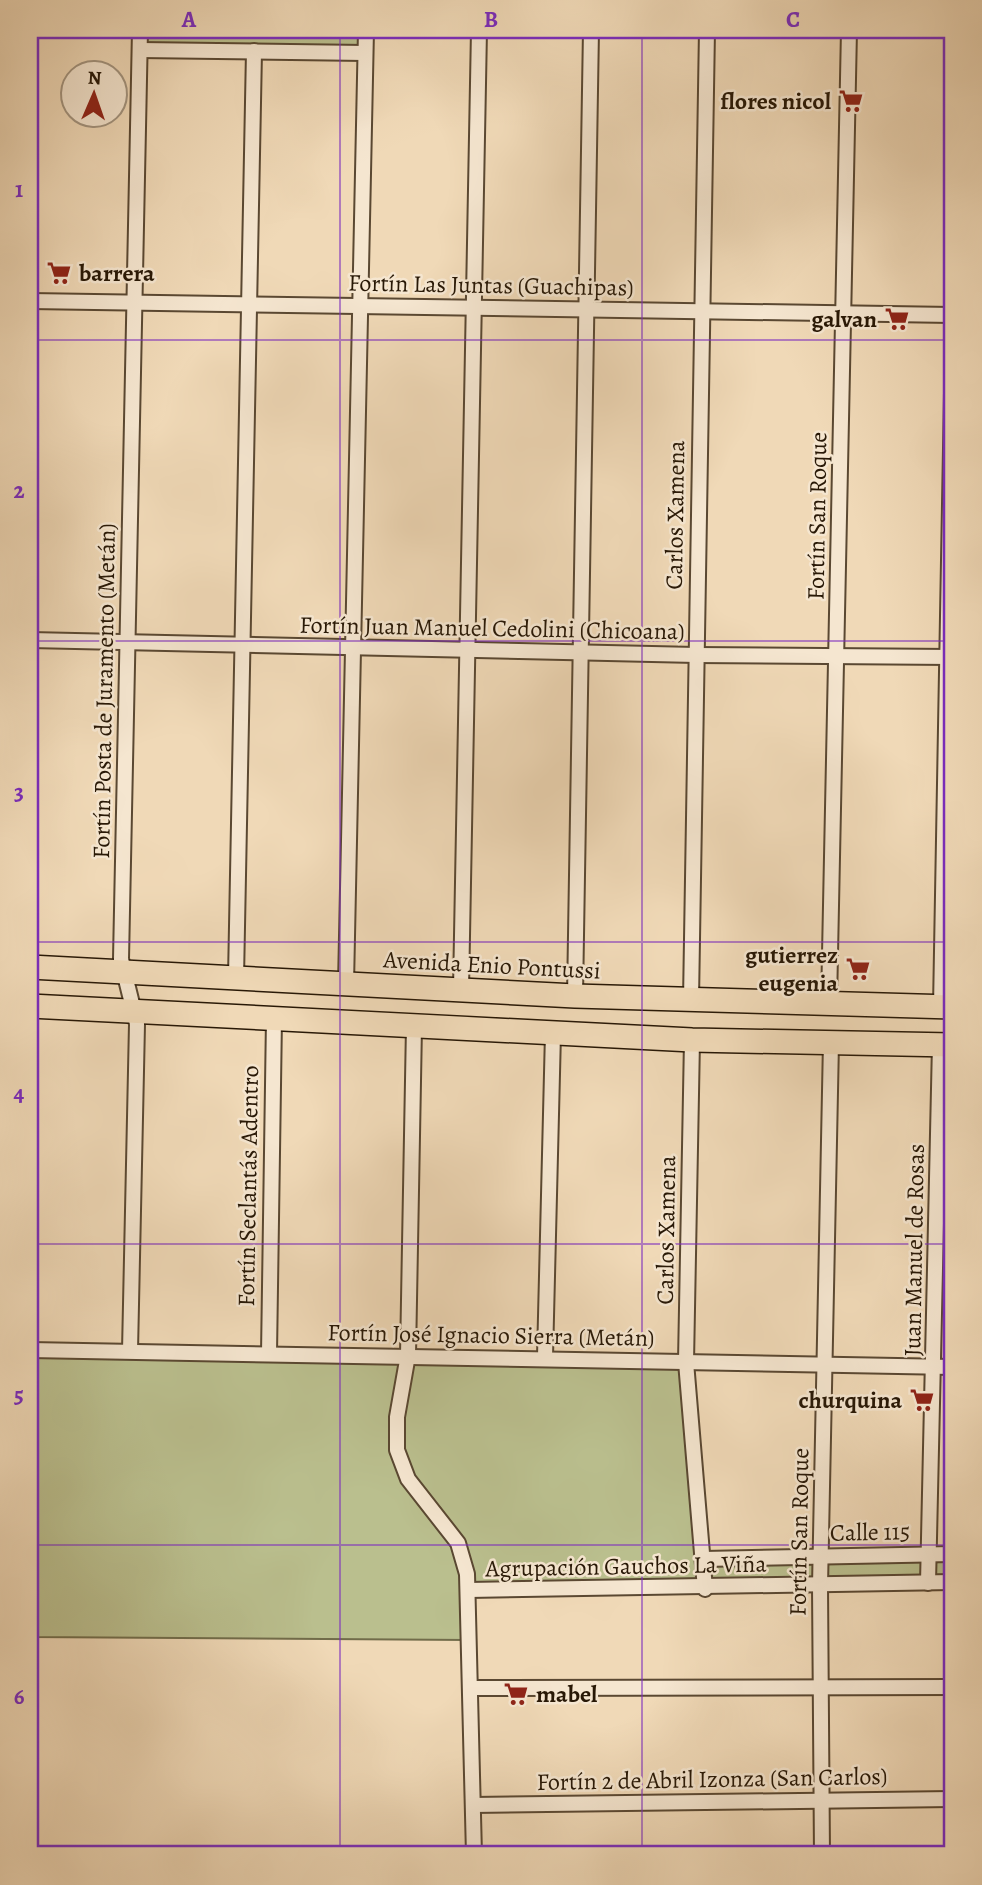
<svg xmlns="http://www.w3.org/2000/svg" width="982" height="1885" font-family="Alegreya,serif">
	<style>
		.green { fill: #babf8e; stroke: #716c4a; stroke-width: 2 }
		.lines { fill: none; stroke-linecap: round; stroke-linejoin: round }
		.street-casing { stroke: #5a4832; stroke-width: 18 }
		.primary-casing { stroke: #281806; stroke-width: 26 }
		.street { stroke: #f5e6d0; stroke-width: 14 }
		.primary { stroke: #f0d9b7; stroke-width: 23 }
		.grid { fill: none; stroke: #7b2cbf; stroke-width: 2; stroke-opacity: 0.55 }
		.labels { text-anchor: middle; stroke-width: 5; stroke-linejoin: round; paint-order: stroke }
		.poi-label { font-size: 24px; font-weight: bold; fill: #281806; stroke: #f5e6d0; text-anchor: end }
		.street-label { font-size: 24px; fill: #281806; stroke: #f5e6d0 }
		.neatline { fill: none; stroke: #7b2cbf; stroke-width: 2.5 }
		.grid-label { font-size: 23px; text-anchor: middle; font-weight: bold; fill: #7b2cbf }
	</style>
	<rect width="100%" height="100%" fill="#f0d9b7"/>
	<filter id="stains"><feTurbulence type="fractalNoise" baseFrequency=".00286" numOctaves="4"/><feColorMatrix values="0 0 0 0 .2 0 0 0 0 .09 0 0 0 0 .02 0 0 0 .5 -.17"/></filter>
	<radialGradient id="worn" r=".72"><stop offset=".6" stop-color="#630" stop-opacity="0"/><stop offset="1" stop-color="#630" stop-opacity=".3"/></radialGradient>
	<g class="green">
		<polygon points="144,30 362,30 362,50 144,47"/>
		<polygon points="30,1353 684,1365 701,1559 952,1555 952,1582 467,1591 467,1640 30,1637"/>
	</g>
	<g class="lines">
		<g class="street-casing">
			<g id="street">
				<polyline points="140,50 365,53"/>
				<polyline points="30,301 952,315"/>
				<polyline points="30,640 696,655 952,657"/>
				<polyline points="236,978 254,51"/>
				<polyline points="346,984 366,30"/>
				<polyline points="461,989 479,30"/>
				<polyline points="575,996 591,30"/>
				<polyline points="691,1000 707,30"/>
				<polyline points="829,1003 849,30"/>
				<polyline points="941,1007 952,393"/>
				<polyline points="414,1026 408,1355 397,1417 397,1450 408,1479 458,1543 467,1574 474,1855"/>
				<polyline points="692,1040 686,1362 705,1589"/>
				<polyline points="30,1350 952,1367"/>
				<polyline points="130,1351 137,1024 121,959 140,30"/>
				<polyline points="269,1354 274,1018"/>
				<polyline points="545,1357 553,1033"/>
				<polyline points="704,1559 952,1554"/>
				<polyline points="928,1583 940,1044"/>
				<polyline points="469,1590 952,1582"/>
				<polyline points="471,1688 952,1687"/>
				<polyline points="473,1805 952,1799"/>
				<polyline points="822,1855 820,1586 831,1042"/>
			</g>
		</g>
		<g class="primary-casing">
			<g id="primary">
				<polyline points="30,967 575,996 952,1007"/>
				<polyline points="30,1006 692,1040 952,1045"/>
			</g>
		</g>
		<use href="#street" class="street"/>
		<use href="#primary" class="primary"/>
	</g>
	<path class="grid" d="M340 30V1855M642 30V1855M30 340H952M30 641H952M30 942H952M30 1244H952M30 1545H952"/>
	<defs>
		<g id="supermarket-bare" transform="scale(1.89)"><path d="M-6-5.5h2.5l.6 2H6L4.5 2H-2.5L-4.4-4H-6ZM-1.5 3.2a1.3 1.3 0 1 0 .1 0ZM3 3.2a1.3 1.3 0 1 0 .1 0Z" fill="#8f2418" stroke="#f5e6d0" stroke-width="2.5" paint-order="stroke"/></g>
	</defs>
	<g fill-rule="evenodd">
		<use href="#supermarket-bare" x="851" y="101"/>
		<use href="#supermarket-bare" x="59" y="273"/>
		<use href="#supermarket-bare" x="897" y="319"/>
		<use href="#supermarket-bare" x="858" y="969"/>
		<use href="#supermarket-bare" x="922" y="1400"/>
		<use href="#supermarket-bare" x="516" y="1694"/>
	</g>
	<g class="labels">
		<g class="poi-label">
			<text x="831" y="109">flores nicol</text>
			<text x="79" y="281" text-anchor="start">barrera</text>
			<text x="877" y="327">galvan</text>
			<text x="838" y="963">gutierrez<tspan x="838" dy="28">eugenia</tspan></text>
			<text x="902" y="1408">churquina</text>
			<text x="536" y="1702" text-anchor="start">mabel</text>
		</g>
		<g class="street-label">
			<text transform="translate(491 285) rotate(1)" y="8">Fortín Las Juntas (Guachipas)</text>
			<text transform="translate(675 515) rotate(-89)" y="8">Carlos Xamena</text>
			<text transform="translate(817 516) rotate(-89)" y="8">Fortín San Roque</text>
			<text transform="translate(492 628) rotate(1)" y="8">Fortín Juan Manuel Cedolini (Chicoana)</text>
			<text transform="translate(104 691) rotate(-89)" y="8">Fortín Posta de Juramento (Metán)</text>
			<text transform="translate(492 965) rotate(3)" y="8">Avenida Enio Pontussi</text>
			<text transform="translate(248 1186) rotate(-89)" y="8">Fortín Seclantás Adentro</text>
			<text transform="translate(666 1230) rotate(-89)" y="8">Carlos Xamena</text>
			<text transform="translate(914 1250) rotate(-89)" y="8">Juan Manuel de Rosas</text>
			<text transform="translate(491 1335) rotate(1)" y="8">Fortín José Ignacio Sierra (Metán)</text>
			<text transform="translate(799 1532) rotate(-89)" y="8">Fortín San Roque</text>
			<text transform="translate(870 1532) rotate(-1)" y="8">Calle 115</text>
			<text transform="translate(626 1566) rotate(-1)" y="8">Agrupación Gauchos La Viña</text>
			<text transform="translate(712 1779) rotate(-1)" y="8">Fortín 2 de Abril Izonza (San Carlos)</text>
		</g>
	</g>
	<rect width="982" height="1885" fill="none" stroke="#f0d9b7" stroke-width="77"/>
	<g transform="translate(94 94) rotate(2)"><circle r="33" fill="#f5e6d0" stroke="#a3947f" stroke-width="2"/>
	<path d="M0-5L12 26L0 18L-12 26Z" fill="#8f2418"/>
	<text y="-10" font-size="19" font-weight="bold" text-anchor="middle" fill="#281806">N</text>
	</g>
	<rect x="38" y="38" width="906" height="1808" class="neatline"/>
	<g class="grid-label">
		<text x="189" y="27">A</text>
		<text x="491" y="27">B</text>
		<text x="793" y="27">C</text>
		<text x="19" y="197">1</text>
		<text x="19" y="498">2</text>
		<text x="19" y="800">3</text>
		<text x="19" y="1101">4</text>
		<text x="19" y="1402">5</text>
		<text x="19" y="1704">6</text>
	</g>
	<rect width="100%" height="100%" filter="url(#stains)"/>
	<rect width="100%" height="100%" fill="url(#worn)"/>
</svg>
